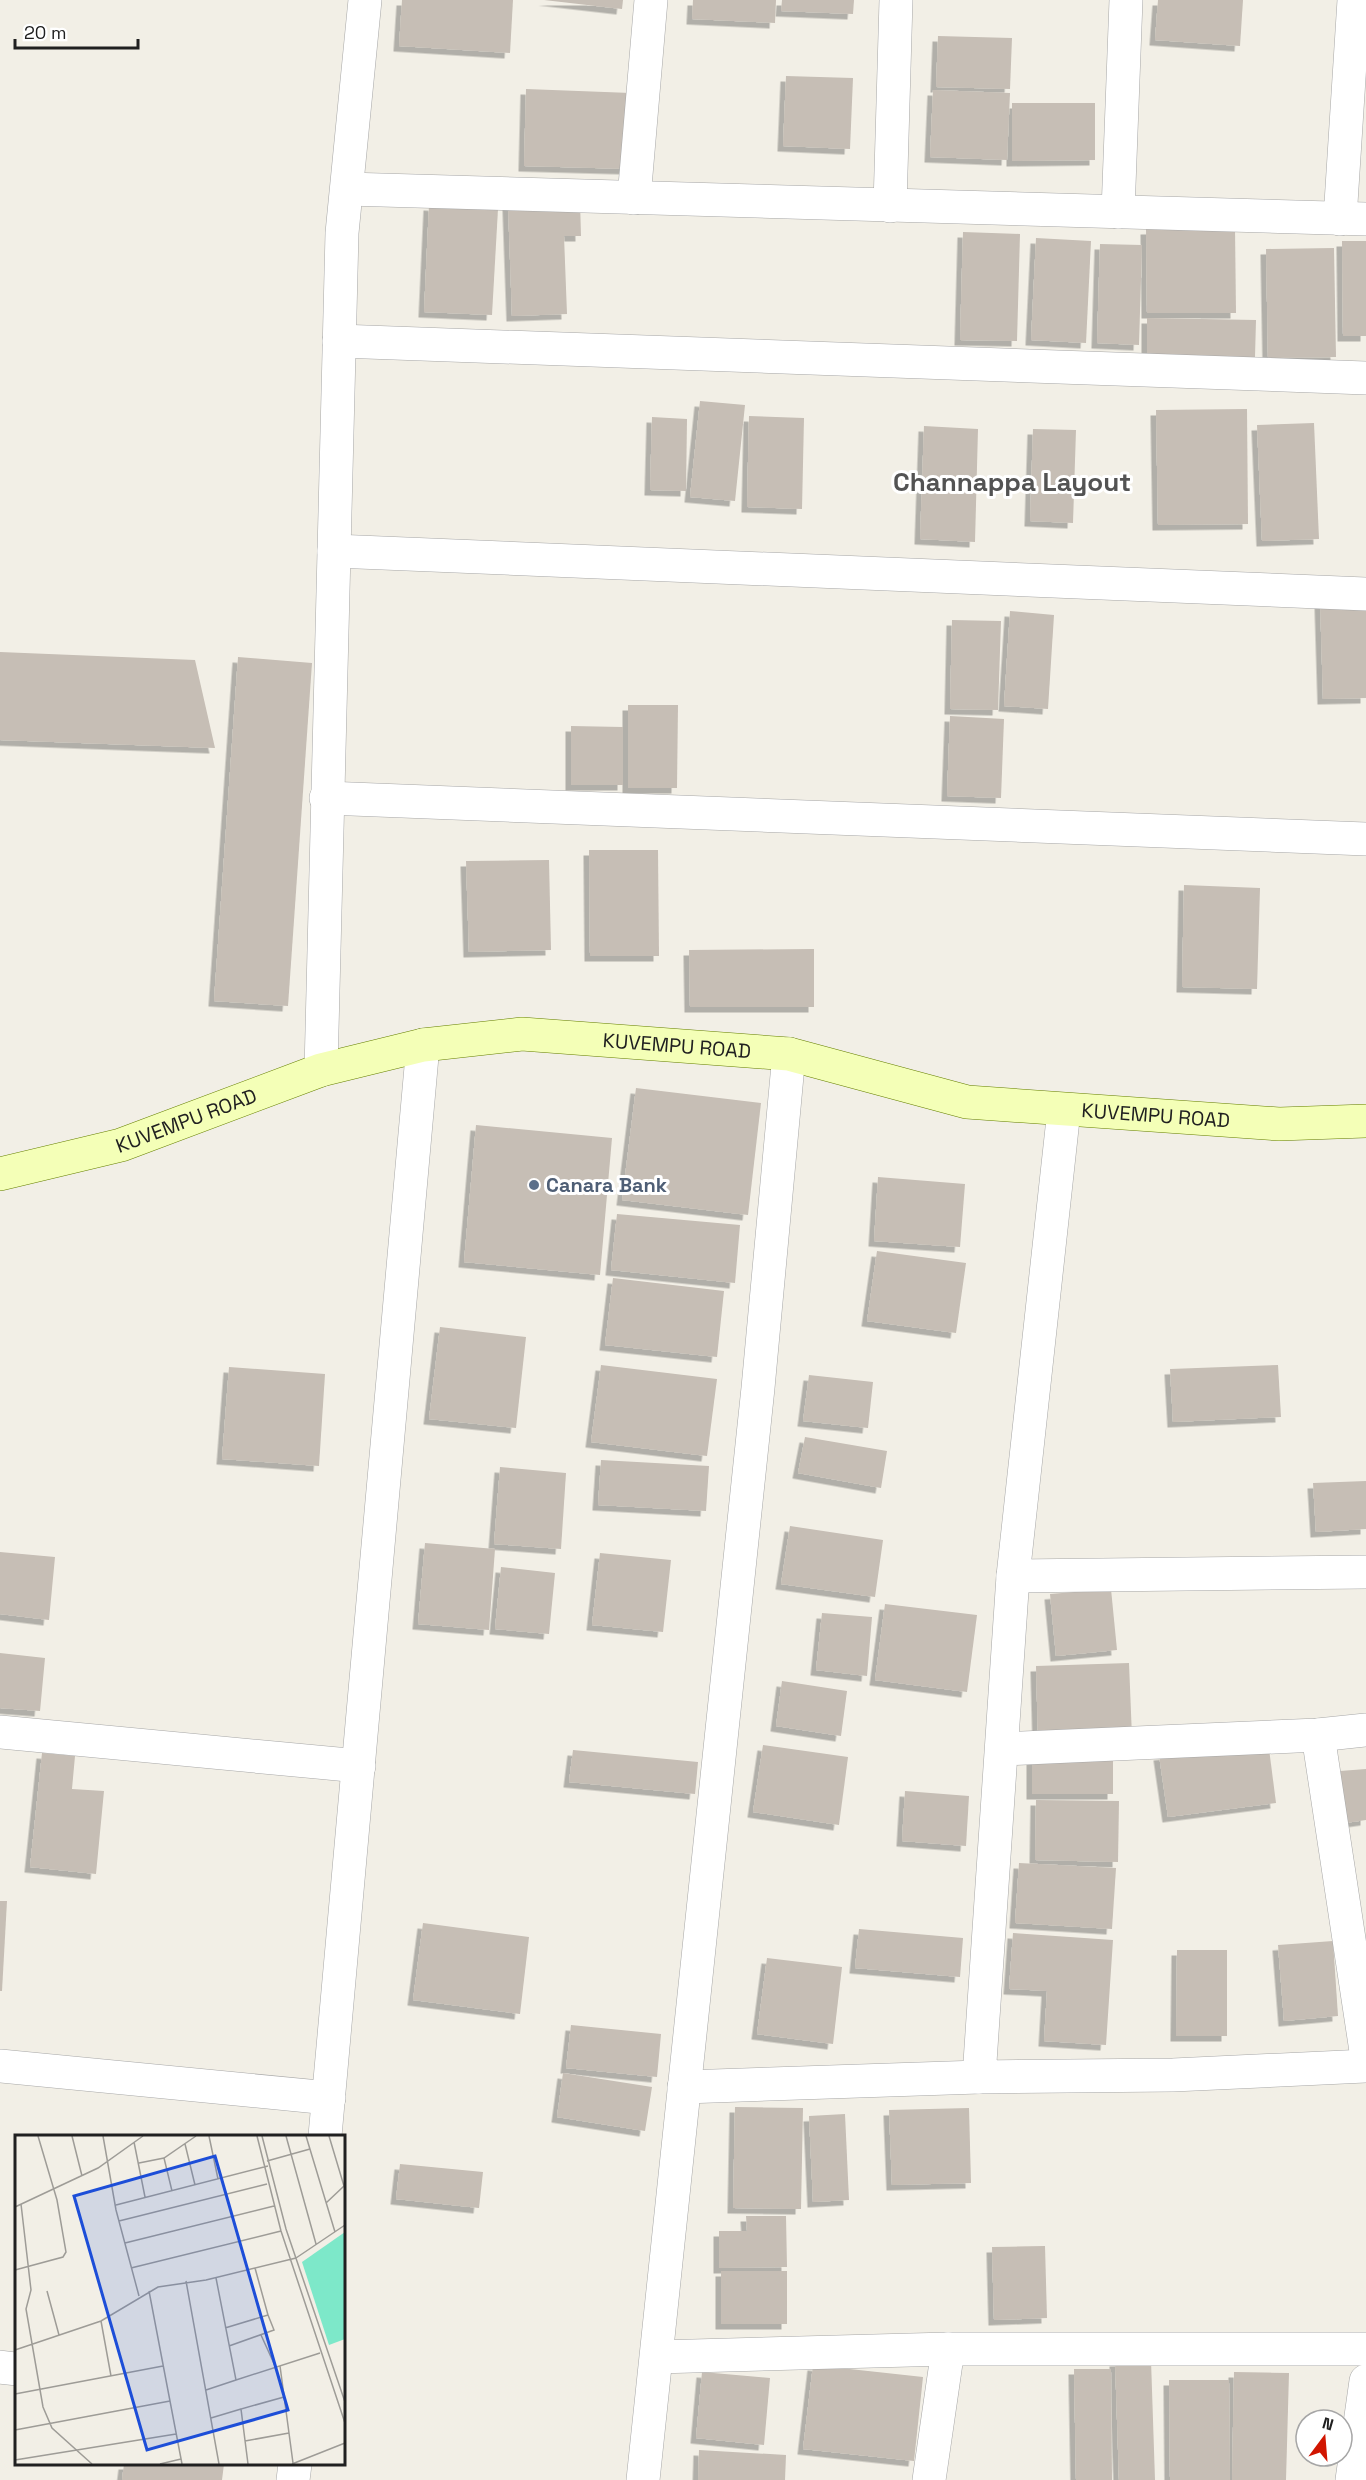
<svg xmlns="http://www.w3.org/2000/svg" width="1366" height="2480" font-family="'Space Grotesk',sans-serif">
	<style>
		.building { fill: #c6beb5; filter: url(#shadow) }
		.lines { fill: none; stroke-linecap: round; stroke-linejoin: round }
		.minor-casing { stroke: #a7a7a7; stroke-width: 34 }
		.secondary-casing { stroke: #657f00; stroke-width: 34 }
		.minor { stroke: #fff; stroke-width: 33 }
		.secondary { stroke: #f4ffb7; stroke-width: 33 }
		.service-dot { fill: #5c6f8a; stroke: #fff; stroke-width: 2 }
		.labels { text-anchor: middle; stroke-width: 6; stroke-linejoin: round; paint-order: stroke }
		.street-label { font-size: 20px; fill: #202020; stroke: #fff }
		.service-label { font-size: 20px; font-weight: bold; fill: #4e5e75; stroke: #fff; text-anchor: start }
		.district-label { font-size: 26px; font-weight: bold; fill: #535353; stroke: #fff }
		.inset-road { fill: none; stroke: #9e9c97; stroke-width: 1.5 }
		.view { fill: #1d4ed8; fill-opacity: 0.15; stroke: #1d4ed8; stroke-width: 3 }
		.inset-edge { fill: none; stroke: #202020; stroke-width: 3 }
	</style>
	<defs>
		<filter id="shadow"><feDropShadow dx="-5.5" dy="5.5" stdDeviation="0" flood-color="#0004"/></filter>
	</defs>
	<rect width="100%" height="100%" fill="#f2efe6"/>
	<g class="building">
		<polygon points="402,0 513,0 510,53 399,46"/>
		<polygon points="544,0 623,0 622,9"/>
		<polygon points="693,0 776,0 775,23 692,19"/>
		<polygon points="782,0 854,0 853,14 781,11"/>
		<polygon points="1158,0 1243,0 1240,46 1155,40"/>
		<polygon points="938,36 1012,38 1010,89 936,87"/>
		<polygon points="786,76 853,78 850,149 783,146"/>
		<polygon points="526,89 631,93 630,169 524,166"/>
		<polygon points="933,90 1010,93 1007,160 930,157"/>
		<polygon points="1012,103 1095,103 1095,160 1012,161"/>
		<polygon points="580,201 581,236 564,236 567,314 512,316 508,204"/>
		<polygon points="429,205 498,209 492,315 424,312"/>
		<polygon points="1235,228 1236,313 1147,313 1146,229"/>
		<polygon points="963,232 1020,234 1017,341 960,340"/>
		<polygon points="1036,238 1091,241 1086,343 1031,340"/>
		<polygon points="1342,241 1366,241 1366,336 1343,336"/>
		<polygon points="1100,244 1142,245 1139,345 1097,343"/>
		<polygon points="1334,248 1336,357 1268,358 1266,249"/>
		<polygon points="1147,318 1256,320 1255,357 1147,356"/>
		<polygon points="700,401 745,405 735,501 690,497"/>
		<polygon points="1247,409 1248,524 1158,525 1156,410"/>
		<polygon points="749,416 804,418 802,509 747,507"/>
		<polygon points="652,417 687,419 686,491 650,490"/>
		<polygon points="1314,423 1319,539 1262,541 1257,425"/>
		<polygon points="924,426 978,429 975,542 920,539"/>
		<polygon points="1033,429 1076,430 1073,523 1030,521"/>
		<polygon points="1366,598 1366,698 1323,699 1320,600"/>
		<polygon points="1010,611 1054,615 1048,709 1004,706"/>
		<polygon points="952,620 1001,621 998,710 950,709"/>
		<polygon points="0,652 195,660 215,748 0,740"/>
		<polygon points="238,657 312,663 288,1006 214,1001"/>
		<polygon points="628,705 678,705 677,788 628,788"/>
		<polygon points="950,716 1004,719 1001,798 947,796"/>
		<polygon points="571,726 623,727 623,785 571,785"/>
		<polygon points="589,850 658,850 659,956 590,956"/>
		<polygon points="549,860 551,950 469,952 466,861"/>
		<polygon points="1184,885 1260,888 1257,989 1182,987"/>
		<polygon points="814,949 814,1007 690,1007 689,950"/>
		<polygon points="636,1088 761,1103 748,1215 622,1200"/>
		<polygon points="476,1125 612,1138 600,1275 464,1262"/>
		<polygon points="878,1177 965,1184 960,1247 874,1241"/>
		<polygon points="617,1214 740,1225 735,1283 611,1270"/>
		<polygon points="877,1251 966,1263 956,1333 867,1321"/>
		<polygon points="613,1278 724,1291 717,1357 605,1345"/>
		<polygon points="440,1327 526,1337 516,1428 429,1419"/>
		<polygon points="601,1365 717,1379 707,1456 591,1442"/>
		<polygon points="1278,1365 1281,1417 1173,1422 1170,1369"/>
		<polygon points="229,1367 325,1374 319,1466 222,1459"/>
		<polygon points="809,1375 873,1382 868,1428 803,1421"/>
		<polygon points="805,1437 887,1451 881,1488 798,1473"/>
		<polygon points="601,1460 709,1466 706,1511 598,1505"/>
		<polygon points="500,1467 566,1473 561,1549 494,1544"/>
		<polygon points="1366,1481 1366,1529 1316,1532 1313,1483"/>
		<polygon points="790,1526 883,1540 875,1597 781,1584"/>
		<polygon points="425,1543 495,1549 489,1630 418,1624"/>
		<polygon points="0,1552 55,1557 49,1620 0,1614"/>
		<polygon points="600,1553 671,1560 663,1632 592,1625"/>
		<polygon points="501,1567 555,1573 549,1634 495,1629"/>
		<polygon points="1111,1589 1117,1650 1056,1656 1050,1594"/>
		<polygon points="885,1604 977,1615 967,1692 875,1680"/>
		<polygon points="822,1613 872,1617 867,1676 816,1670"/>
		<polygon points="0,1653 45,1658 40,1711 0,1708"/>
		<polygon points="1129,1663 1132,1737 1038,1740 1036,1666"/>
		<polygon points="782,1681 847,1691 841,1736 776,1726"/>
		<polygon points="1268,1741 1276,1803 1168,1817 1159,1755"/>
		<polygon points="763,1745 848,1757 839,1825 753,1812"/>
		<polygon points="573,1750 698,1762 695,1794 569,1782"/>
		<polygon points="42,1753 75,1756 72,1789 104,1791 96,1874 30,1867"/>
		<rect x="1032" y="1758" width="81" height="36"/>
		<polygon points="1366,1769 1366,1820 1345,1823 1340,1771"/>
		<polygon points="905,1791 969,1796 966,1846 902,1841"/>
		<polygon points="1036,1800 1119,1801 1118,1862 1035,1860"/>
		<polygon points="1019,1863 1116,1868 1112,1929 1015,1923"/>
		<polygon points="0,1901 7,1901 2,1991 0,1991"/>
		<polygon points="423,1923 529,1937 520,2014 413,2000"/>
		<polygon points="859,1929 963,1938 960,1977 855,1968"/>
		<polygon points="1013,1933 1113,1940 1106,2045 1044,2041 1047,1991 1009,1989"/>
		<polygon points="1333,1941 1338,2016 1284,2021 1278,1945"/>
		<polygon points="1177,1950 1227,1950 1227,2036 1176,2036"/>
		<polygon points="767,1958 842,1967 833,2044 757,2034"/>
		<polygon points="571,2025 661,2034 657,2077 566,2068"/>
		<polygon points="563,2073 652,2087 645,2131 557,2117"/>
		<polygon points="735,2107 803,2108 801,2209 733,2208"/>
		<polygon points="969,2108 971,2183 892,2185 889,2110"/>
		<polygon points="845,2114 849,2200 813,2202 809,2116"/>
		<polygon points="400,2164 483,2172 479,2208 396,2199"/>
		<polygon points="746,2216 786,2216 787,2267 719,2268 719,2231 747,2231"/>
		<polygon points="1045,2246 1047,2318 994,2320 992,2247"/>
		<rect x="721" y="2271" width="66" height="53"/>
		<polygon points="1151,2360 1155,2480 1119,2480 1115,2361"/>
		<polygon points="813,2365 923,2377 914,2461 803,2449"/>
		<polygon points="1074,2369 1111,2369 1112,2480 1076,2480"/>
		<polygon points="702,2372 770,2378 764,2445 696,2438"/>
		<polygon points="1234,2372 1289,2373 1286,2480 1232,2480"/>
		<polygon points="1169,2380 1229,2380 1230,2480 1170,2480"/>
		<polygon points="699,2450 786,2455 785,2480 698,2480"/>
		<polygon points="124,2464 224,2464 222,2480 122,2480"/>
	</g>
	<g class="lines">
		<g class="minor-casing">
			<g id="minor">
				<polyline points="347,189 1366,219"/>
				<polyline points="634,198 651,0"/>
				<polyline points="890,206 896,0"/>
				<polyline points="1118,212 1126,0"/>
				<polyline points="1340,219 1354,0"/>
				<polyline points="339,341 1366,378"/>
				<polyline points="334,551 1366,594"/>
				<polyline points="326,798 1366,839"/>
				<polyline points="321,1070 342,233 365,0"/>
				<polyline points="1064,1110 1013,1576 979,2077 1173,2075 1366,2066"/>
				<polyline points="1013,1576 1366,1572"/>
				<polyline points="0,1732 359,1766"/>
				<polyline points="1318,1735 1366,2051"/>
				<polyline points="1002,1749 1318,1735 1366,1730"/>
				<polyline points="0,2066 329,2098"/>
				<polyline points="684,2087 979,2077"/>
				<polyline points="325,2136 423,1045"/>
				<polyline points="657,2357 948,2349"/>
				<polyline points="0,2367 16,2369"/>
				<polyline points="293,2480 295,2464"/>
				<polyline points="643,2480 758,1388 789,1054"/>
				<polyline points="929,2480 948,2349 1366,2349"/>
				<polyline points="1352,2480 1366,2381"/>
			</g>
		</g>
		<g class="secondary-casing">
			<g id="secondary">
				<path id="s1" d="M0 1174 121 1145 321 1070 423 1045 522 1034 789 1054 967 1102 1279 1124 1366 1121"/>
			</g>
		</g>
		<use href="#minor" class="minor"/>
		<use href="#secondary" class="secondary"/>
	</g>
	<circle class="service-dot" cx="534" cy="1185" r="6"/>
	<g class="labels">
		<g class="street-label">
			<text dy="7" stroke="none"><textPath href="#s1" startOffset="698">KUVEMPU ROAD</textPath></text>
			<text dy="7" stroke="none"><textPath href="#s1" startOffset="1184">KUVEMPU ROAD</textPath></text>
			<text dy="7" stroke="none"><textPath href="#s1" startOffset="194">KUVEMPU ROAD</textPath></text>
		</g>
		<g class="service-label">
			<text x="546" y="1192">Canara Bank</text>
		</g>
		<g class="district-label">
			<text x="1012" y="491">Channappa Layout</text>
		</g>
	</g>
	<g transform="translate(15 2135)">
		<rect width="330" height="330" fill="#f2efe6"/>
		<path d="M330 97V204L314 210 287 127Z" fill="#7de8c9"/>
		<path class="inset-road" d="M57 1 67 41M88 1 101 75 124 161M194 1 203 44M242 1 266 96 330 288M247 1 271 94 330 267M271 1 301 109M291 1 320 97M119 7 130 62M170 9 180 50M149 23 157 56M252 26 295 14M124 28 149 23 181 1M311 68 329 51 314 1M6 69 16 155 11 174 28 272 37 293 77 329M101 70 253 31M0 72 83 33 128 1M104 86 252 49M110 108 259 71M281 123 330 90M116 133 266 96M0 135 48 122 51 117 42 65 23 1M201 143 221 245 305 218M171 146 204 329M32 156 44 200M134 156 167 329M86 186 96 241M210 193 253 180 240 133M246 200 261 233M214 211 259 195 253 180M0 215 86 186 143 152 191 145 281 123M265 231 278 328M191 255 221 245M0 259 148 231M196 283 226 274M0 295 155 266M230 306 274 298M0 325 161 299M145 329 166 324M233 329 226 274 269 262M277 329 330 308"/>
		<path class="view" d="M200 21 273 275 132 315 59 61Z"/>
		<rect width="330" height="330" class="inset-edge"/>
	</g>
	<g transform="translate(1324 2438) rotate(16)"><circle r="28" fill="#ffffff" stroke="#a6a6a6" stroke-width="1.5"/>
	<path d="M0-4.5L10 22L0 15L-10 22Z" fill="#d11500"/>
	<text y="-9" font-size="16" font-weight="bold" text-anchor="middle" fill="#202020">N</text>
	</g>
	<path d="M15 39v9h123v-9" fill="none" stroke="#202020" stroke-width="3"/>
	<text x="24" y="39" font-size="18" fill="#202020" stroke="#ffffff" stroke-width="4.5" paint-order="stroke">20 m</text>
</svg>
